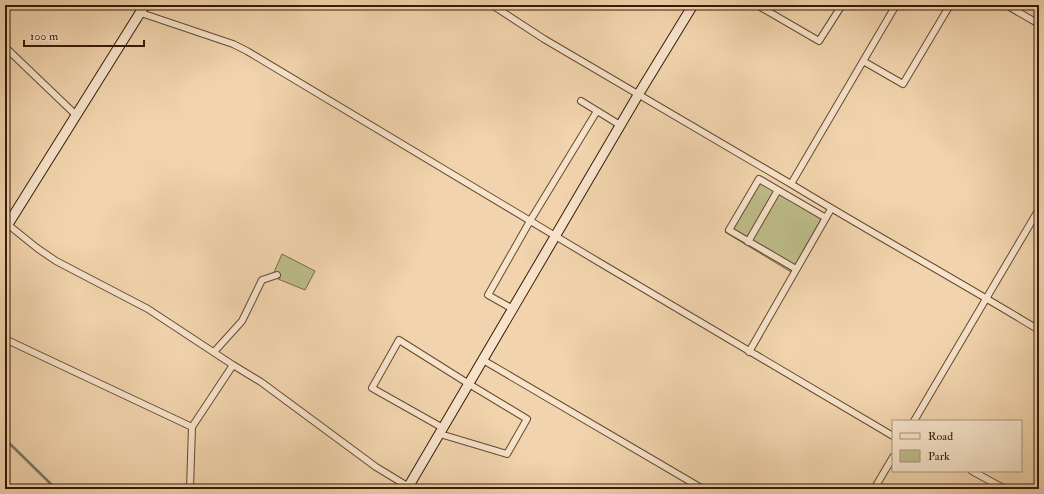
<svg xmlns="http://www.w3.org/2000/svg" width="1044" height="494" font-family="'IM FELL Double Pica',serif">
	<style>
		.green { fill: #bcbc89; stroke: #7a6b48 }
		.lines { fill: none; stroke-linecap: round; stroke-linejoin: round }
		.stream { stroke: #75786e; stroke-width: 2.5 }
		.street-casing { stroke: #674830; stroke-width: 8 }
		.secondary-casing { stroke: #391a07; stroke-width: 11 }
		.street { stroke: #f6e3ca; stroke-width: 6 }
		.secondary { stroke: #f6e3ca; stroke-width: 9 }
	</style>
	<rect width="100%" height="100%" fill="#f1d4ad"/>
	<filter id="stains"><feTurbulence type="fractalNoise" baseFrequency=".005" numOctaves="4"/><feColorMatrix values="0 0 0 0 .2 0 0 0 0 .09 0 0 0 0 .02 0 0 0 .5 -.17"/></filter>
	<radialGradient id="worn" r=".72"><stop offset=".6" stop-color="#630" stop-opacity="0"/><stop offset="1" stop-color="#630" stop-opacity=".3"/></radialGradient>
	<path class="green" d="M758,176l66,38 -33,58 -66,-40z
		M282,254l33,17 -10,19 -27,-11 -4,-7z"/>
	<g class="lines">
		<path class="stream" d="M5,439l51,50"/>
		<defs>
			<path id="street" d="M492,5l52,34 247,145c82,50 166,96 248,146
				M757,5l62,36 23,-36
				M1006,5l33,19
				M141,13l92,31 14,7 350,210 296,175
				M5,47l71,68
				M863,61l40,23 47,-79
				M581,101l39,24
				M791,184l105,-179
				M6,223l31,25 19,13 92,48 85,56 28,17 115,85 33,20 10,2
				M748,242l30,-52
				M796,269l-67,-39 30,-51 67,39
				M513,309l-25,-14 42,-74 67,-110
				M5,339l187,88
				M214,352l28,-31 20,-41 15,-5
				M749,352l82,-143
				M483,360l220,129
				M914,421l125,-212
				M440,434l67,20 20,-35 -58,-35 -70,-44 -27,48 71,40
				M972,471l33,18
				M190,489l2,-62 41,-62
				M874,489l19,-32"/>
			<path id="secondary" d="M5,229l140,-224
				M407,489l231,-394 55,-90"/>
		</defs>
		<use href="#street" class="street-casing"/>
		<use href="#secondary" class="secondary-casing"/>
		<use href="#street" class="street"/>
		<use href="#secondary" class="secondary"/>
	</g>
	<rect width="1044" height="494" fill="none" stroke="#f1d4ad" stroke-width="20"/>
	<rect x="6" y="6" width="1032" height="482" fill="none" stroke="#391a07" stroke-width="2"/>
	<rect x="10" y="10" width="1024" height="474" fill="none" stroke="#391a07"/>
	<rect x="892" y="420" width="130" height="52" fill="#f6e3ca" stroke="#aa937c"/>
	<rect x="900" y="433" width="20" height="6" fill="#f6e3ca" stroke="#aa937c"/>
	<text x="928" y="440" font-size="12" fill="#391a07">Road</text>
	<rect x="900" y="450" width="20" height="12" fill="#bcbc89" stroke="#aa937c"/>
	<text x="928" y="460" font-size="12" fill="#391a07">Park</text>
	<path d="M24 40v6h120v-6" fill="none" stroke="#391a07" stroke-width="2"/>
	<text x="30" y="40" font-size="12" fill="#391a07" stroke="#f6e3ca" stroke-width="3" paint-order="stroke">100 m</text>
	<rect width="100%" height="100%" filter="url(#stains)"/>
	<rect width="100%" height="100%" fill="url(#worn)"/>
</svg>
